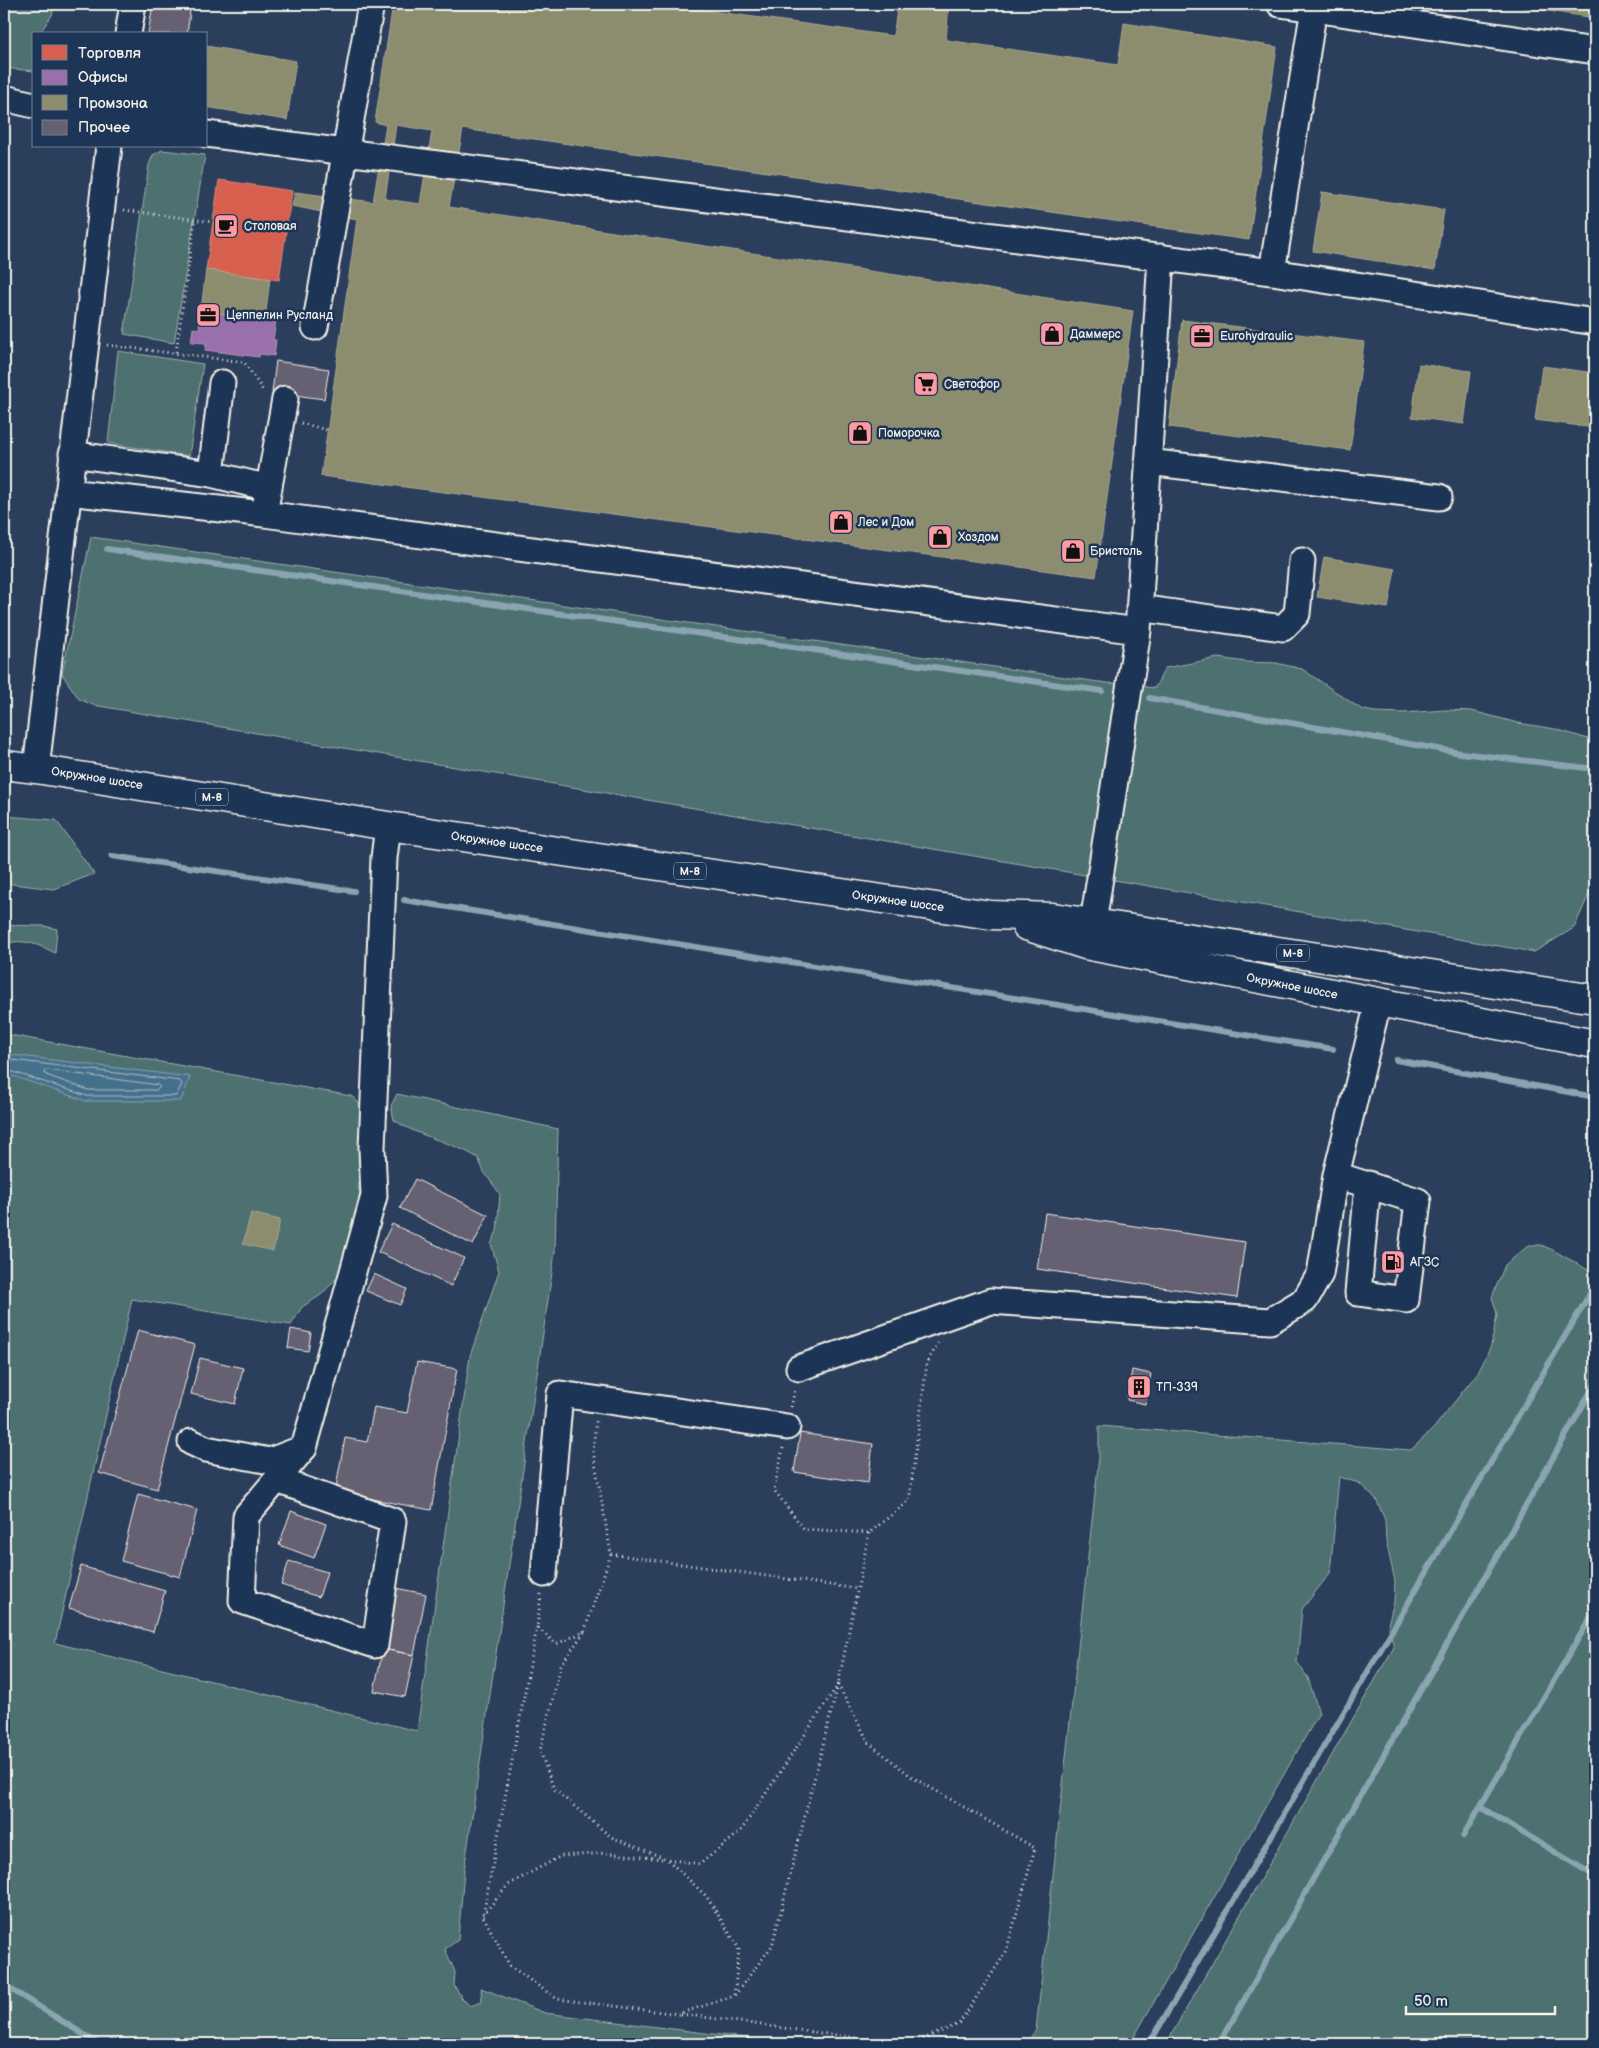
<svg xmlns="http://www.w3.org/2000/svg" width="1599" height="2048" font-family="'Balsamiq Sans',sans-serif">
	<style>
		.green { fill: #4d6f6f; stroke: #a0b0ac }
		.water { fill: #45708c; stroke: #8ba4b1 }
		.shops { fill: #d6604d; stroke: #df8c7c }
		.offices { fill: #9970ab; stroke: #b497bd }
		.industry { fill: #8c8c6e; stroke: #abaa93; fill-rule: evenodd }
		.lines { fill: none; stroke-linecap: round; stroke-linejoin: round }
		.shore { stroke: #aebdc3; stroke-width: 1 }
		.stream { stroke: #8ba4b1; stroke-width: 6 }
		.building { fill: #656172; stroke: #f4f1e8 }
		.minor-casing { stroke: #f4f1e8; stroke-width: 29 }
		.major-casing { stroke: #f4f1e8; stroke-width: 31 }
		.path { stroke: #f4f1e8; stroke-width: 3; stroke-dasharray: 1 4; stroke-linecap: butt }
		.minor { stroke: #1d3557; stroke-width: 25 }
		.major { stroke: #1d3557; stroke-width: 28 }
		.labels { text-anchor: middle; stroke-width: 5; stroke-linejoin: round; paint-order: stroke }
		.shield { fill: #1d3557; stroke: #b4b9bc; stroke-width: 1 }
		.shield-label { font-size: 11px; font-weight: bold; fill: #f4f1e8 }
		.poi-label { font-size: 12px; fill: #f4f1e8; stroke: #1d3557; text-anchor: start }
		.street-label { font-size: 12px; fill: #f4f1e8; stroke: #1d3557 }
	</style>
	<rect width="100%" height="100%" fill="#2b3e5c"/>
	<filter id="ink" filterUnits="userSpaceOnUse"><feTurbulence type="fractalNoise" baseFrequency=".02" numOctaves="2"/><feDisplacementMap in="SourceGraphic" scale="10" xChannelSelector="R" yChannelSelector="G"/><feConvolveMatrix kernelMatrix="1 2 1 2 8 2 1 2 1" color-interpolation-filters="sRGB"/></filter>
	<g filter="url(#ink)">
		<path class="green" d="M4,4h51l-3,11 -13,19h-5v37l-30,-3z
			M162,150l43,5 -31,188 -50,-9 25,-169 4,-10z
			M118,351l85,13 -14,92 -81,-13z
			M91,537l1008,145 56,6 10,-20 53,-10 28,4 30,1 26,6 59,40 13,3 29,1 43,-3 26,1 46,12 37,6 40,12v133l-4,16 -17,38 -40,24 -1441,-247 -14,-6 -17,-25z
			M4,816l52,4 38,54 -40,15 -50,-6z
			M4,925l40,1 13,3 -2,24c-15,-8 -35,-16 -51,-8z
			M4,1034l347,62 5,4 9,12 -6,42 -1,34 3,6 -1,13 -11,29 -6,27 -6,15 -16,17 -19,12 -11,18 -159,-26 -77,344 362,88 53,-375 29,-85 -8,-27 6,-13 3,-37 -16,-22 -6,-14c-26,-17 -58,-20 -84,-38l-3,-14 6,-12 161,35 -3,123 -91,619 -6,69 -13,9 10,23 -1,13 7,12 9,9 12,-4 -1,-14 64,25 248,31h-789z
			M1529,1245h12l12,5 42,24v770h-429l228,-397 -6,-23 6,-22 1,-21 -9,-40 -1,-21 -9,-21 -17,-16 -20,-6 -9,96 -28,36 -5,53 11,16 11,35 -189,331h-104l10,-14 63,-573v-31l312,24 22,-21 46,-58 12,-25 6,-32 -5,-17 13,-32z"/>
		<path class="water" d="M4,1054l186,23 -9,24h-95l-82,-28z"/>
		<path class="shops" d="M219,180l73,11 -13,89 -73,-10z
			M1386,1256l15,2 -1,11 -16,-2z"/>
		<path class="offices" d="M201,310l75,10 -3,20h3l-2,16 -14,-2 -1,3 -54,-7 1,-7 -15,-1 2,-14 6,1z"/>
		<path class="industry" d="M393,4h266l234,32 5,-32h51l-3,36 172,25 6,-42 153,24 -28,193 -786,-111 -14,78 684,104 -37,266 -775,-101 36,-257 -65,-13 3,-14 78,10 13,-77 -11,-3zM396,125l36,6 -12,73 -35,-5z
			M1502,4h93v14z
			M206,46l90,15 -9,59 -81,-13z
			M1322,192l122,18 -9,60 -122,-19z
			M206,270l64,9 -5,40 -64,-9z
			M1182,320l182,22 -14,108 -181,-23z
			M1419,364l52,7 -7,53 -52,-7z
			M1542,366l53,7v55l-60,-8z
			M1324,557l71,12 -7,39 -71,-11z
			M251,1213l29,7 -7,31 -30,-7z"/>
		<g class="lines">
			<path class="shore" d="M4,1059l176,22 2,3 -6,12h-89l-83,-27
				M47,1070l111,15 2,2 -3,3h-69l-42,-15 -2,-3z"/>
			<path class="stream" d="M107,549l995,142
				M1149,698l312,55 134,16
				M112,856l242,35
				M404,900l929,149
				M1396,1060l199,37
				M1480,1807l115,69
				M1463,1836l132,-226
				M4,1985l95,59
				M1149,2044l446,-759
				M1219,2044l376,-660"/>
		</g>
		<path class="building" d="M153,4h38l-4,30h-39z
			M276,361l53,8 -5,30 -52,-7z
			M415,1179l73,36 -15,30 -73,-37z
			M1045,1213l200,29 -8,56 -200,-29z
			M392,1224l72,34 -13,28 -73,-34z
			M374,1274l33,15 -7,16 -34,-14z
			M291,1329l20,4 -3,18 -20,-3z
			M138,1330l57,15 -38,144 -58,-16z
			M200,1358l43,10 -8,36 -44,-10z
			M417,1362l40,7 -26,141 -96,-18 10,-54 22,4 7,-35 33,6z
			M1132,1370l19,4 -6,30 -18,-4z
			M800,1433l73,11 -5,39 -74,-11z
			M138,1494l59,16 -17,67 -59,-16z
			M291,1511l35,13 -12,34 -35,-13z
			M289,1561l38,11 -8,25 -38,-12z
			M81,1566l84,25 -12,41 -84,-24z
			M395,1588l31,6 -12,61 -31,-6z
			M383,1649l31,6 -9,42 -31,-6z"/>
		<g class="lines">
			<defs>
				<path id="minor" d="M1280,4l315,47
					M128,34l5,-30
					M4,98l30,7
					M206,134l1066,138 323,50
					M1272,272l42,-264
					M315,327l56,-323
					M72,454l139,20 58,14
					M1148,462l291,35
					M211,474l11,-91
					M68,492l196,22 21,-115
					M264,514l874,117
					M1139,608l144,20 14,-14 5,-53
					M36,769l73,-623
					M1093,923l45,-292 23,-374
					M1336,1175l82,26 -12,99 -48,-7 10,-109
					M799,1368l192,-67 279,20 35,-21 15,-26 16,-99 42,-172
					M191,1442l15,7 64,12 34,-13 70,-252 -2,-48 12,-290 4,-32
					M277,1480l116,41 -18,124 -133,-44 4,-85 56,-66
					M544,1574l16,-180 227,33"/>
				<path id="major" d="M4,765l32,4 352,57 603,89 62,2 542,82
					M1026,926l59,19 510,99"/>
			</defs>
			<use href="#minor" class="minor-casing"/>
			<use href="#major" class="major-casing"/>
			<path class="path" d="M124,210l89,12
				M107,345l137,17 20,30
				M176,352l19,-132
				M301,423l26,7
				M791,1407l4,-18
				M783,1448l-9,42 30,39 65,4 40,-32 18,-138 11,-20
				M611,1554l247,35
				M541,1594l-4,33 19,17 28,-12 27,-78 -18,-103 3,-30
				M537,1627l-54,289 27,50 47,33 121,15 56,-18 38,-50 66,-261 31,-152
				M584,1632l-23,33 -21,86 14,38 57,48 56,22 33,5 40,-32 98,-147 31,58 43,34 123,71 -29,104 -47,72 -48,20
				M668,1860l39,37 32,52 -5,47
				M483,1915l25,-30 53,-29 47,-3 54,6
				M681,2014l220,30"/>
			<use href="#minor" class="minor"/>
			<use href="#major" class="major"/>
		</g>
	</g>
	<defs>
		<symbol id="cafe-square" viewBox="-11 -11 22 22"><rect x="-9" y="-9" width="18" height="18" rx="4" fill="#ff9aa2" stroke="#1d3557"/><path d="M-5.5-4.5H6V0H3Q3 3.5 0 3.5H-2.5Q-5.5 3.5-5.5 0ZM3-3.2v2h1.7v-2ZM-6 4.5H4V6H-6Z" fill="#111"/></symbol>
		<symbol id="office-square" viewBox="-11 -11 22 22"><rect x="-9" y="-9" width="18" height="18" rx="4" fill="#ff9aa2" stroke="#1d3557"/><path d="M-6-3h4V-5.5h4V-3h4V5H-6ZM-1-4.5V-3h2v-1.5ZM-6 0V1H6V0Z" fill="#111"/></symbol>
		<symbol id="shop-square" viewBox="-11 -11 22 22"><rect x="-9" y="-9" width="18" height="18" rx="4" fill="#ff9aa2" stroke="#1d3557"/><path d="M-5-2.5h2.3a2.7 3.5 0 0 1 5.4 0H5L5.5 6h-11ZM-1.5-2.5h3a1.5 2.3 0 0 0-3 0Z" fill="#111"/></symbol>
		<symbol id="supermarket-square" viewBox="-11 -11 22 22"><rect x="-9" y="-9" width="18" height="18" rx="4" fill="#ff9aa2" stroke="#1d3557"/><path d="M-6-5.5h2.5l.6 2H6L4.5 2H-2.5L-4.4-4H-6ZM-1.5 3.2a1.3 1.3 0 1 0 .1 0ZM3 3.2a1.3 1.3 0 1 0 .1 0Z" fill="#111"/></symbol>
		<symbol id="fuel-square" viewBox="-11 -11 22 22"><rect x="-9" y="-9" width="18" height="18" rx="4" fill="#ff9aa2" stroke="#1d3557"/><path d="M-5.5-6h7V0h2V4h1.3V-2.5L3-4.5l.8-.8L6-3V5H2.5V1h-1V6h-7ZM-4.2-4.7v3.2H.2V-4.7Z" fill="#111"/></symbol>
		<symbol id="building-square" viewBox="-11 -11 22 22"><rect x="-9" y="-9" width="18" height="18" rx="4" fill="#ff9aa2" stroke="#1d3557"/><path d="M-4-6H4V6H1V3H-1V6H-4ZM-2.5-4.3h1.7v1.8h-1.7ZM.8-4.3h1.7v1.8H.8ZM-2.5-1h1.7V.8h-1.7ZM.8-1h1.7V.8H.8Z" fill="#111"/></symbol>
	</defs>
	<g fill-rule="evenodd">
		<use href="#cafe-square" x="212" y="212" width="28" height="28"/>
		<use href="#office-square" x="194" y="301" width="28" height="28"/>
		<use href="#shop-square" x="1038" y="320" width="28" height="28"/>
		<use href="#office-square" x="1188" y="322" width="28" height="28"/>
		<use href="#supermarket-square" x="912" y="370" width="28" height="28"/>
		<use href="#shop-square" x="846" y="419" width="28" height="28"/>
		<use href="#shop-square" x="827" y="508" width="28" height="28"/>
		<use href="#shop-square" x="926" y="523" width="28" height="28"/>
		<use href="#shop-square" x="1059" y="537" width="28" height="28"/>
		<use href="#fuel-square" x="1379" y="1248" width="28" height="28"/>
		<use href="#building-square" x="1125" y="1373" width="28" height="28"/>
	</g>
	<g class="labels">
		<g class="shield">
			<rect x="196" y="788.5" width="32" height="17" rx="4"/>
			<rect x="674" y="862.5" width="32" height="17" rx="4"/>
			<rect x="1277" y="944.5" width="32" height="17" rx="4"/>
		</g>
		<g class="shield-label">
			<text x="212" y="801">М-8</text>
			<text x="690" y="875">М-8</text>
			<text x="1293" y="957">М-8</text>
		</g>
		<g class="poi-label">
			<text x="244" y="230">Столовая</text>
			<text x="226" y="319">Цеппелин Русланд</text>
			<text x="1070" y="338">Даммерс</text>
			<text x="1220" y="340">Eurohydraulic</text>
			<text x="944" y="388">Светофор</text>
			<text x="878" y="437">Поморочка</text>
			<text x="858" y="526">Лес и Дом</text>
			<text x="958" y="541">Хоздом</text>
			<text x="1090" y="555">Бристоль</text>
			<text x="1410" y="1266">АГЗС</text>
			<text x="1156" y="1391">ТП-339</text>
		</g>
		<g class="street-label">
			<text transform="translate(97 778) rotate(9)" y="4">Окружное шоссе</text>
			<text transform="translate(497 842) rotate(8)" y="4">Окружное шоссе</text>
			<text transform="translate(898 901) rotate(8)" y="4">Окружное шоссе</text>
			<text transform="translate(1292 986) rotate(11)" y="4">Окружное шоссе</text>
		</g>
	</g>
	<rect width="1599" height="2048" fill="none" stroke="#1d3557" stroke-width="20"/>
	<rect x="10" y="10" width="1579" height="2028" fill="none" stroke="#f4f1e8" stroke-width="2" filter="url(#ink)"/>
	<rect x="32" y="32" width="175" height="115" fill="#1d3557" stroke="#738091"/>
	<rect x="42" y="45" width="25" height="15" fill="#d6604d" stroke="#738091"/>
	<text x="78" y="58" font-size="15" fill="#f4f1e8">Торговля</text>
	<rect x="42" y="70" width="25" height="15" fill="#9970ab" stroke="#738091"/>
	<text x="78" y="82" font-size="15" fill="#f4f1e8">Офисы</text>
	<rect x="42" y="95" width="25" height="15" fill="#8c8c6e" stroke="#738091"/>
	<text x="78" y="108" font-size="15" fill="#f4f1e8">Промзона</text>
	<rect x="42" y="120" width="25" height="15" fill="#656172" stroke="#738091"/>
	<text x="78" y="132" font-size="15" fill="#f4f1e8">Прочее</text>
	<path d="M1406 2006v8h149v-8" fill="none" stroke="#f4f1e8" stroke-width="2.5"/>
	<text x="1414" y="2006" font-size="15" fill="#f4f1e8" stroke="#1d3557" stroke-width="4" paint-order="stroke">50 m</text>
</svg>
